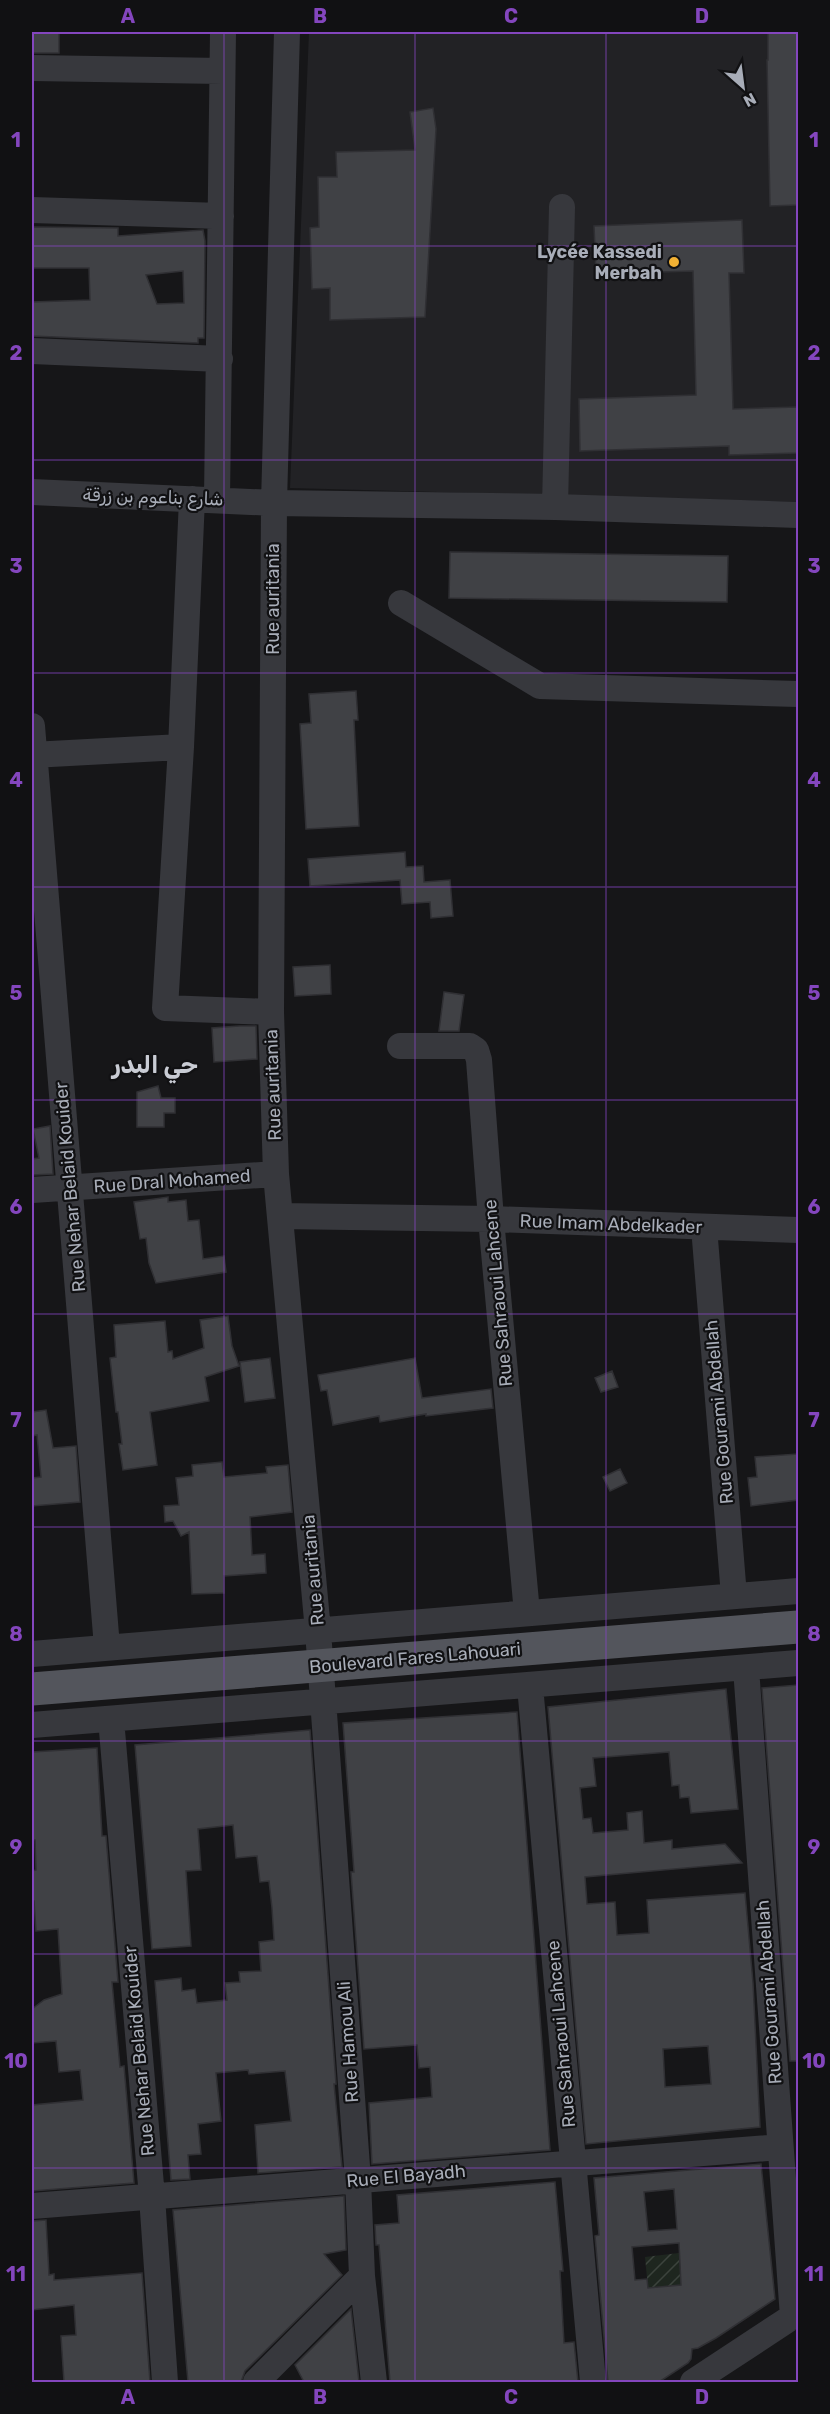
<svg xmlns="http://www.w3.org/2000/svg" width="830" height="2414" font-family="Rubik,'Noto Sans Arabic',sans-serif">
	<style>
		.built { fill: #222225 }
		.garden { fill: url(#garden-furrows) }
		.building { fill: #404145; stroke: #303034; stroke-width: 1.5; fill-rule: evenodd }
		.lines { fill: none; stroke-linecap: round; stroke-linejoin: round }
		.minor { stroke: #37383d; stroke-width: 26 }
		.major { stroke: #53555c; stroke-width: 33 }
		.grid { fill: none; stroke: #8446be; stroke-width: 1.5; stroke-opacity: 0.55 }
		.poi-dot { fill: #f2b134; stroke: #111113; stroke-width: 2 }
		.labels { text-anchor: middle; stroke-width: 4.5; stroke-linejoin: round; paint-order: stroke }
		.poi-label { font-size: 18px; font-weight: bold; fill: #a8adb8; stroke: #111113; text-anchor: end }
		.street-label { font-size: 18px; fill: #a8adb8; stroke: #111113 }
		.district-label { font-size: 24px; font-weight: bold; fill: #c9ccd4; stroke: #111113 }
		.neatline { fill: none; stroke: #8446be; stroke-width: 2 }
		.grid-label { font-size: 20px; text-anchor: middle; font-weight: bold; fill: #8446be }
	</style>
	<defs>
		<pattern id="garden-furrows" width="10" height="10" patternUnits="userSpaceOnUse" patternTransform="scale(1.5)"><rect width="10" height="10" fill="#1e261f"/><path d="M-1 1l2-2M0 10L10 0M9 11l2-2" fill="none" stroke="#3c433d"/></pattern>
	</defs>
	<rect width="100%" height="100%" fill="#161618"/>
	<path class="built" d="M309,32h489v470l-508,-14z"/>
	<path class="garden" d="M679,2253l2,33 -33,2 -3,-31z"/>
	<path class="building" d="M32,32h27v21h-27z
		M768,32h30v173l-28,1 -3,-146h1z
		M433,108l3,21 -11,188 -95,3v-32l-18,1 -2,-61 9,-1 -1,-50h19l-1,-25 79,-2 -5,-38z
		M742,220l2,53h-15l4,136 65,-2v46l-69,2v-9l-149,5 -1,-52 117,-4 -3,-124 -97,3 -2,-48z
		M32,227l86,1v8l85,-6 2,11 -1,97h-6v5l-166,-7v-34l58,-2 -1,-32h-57zM183,271l1,32 -27,1 -11,-29z
		M450,552l278,4 -1,46 -278,-4z
		M356,691l2,29h-4l5,106 -53,3 -6,-105 11,-1 -2,-29z
		M405,852l1,15 17,-1 1,16 26,-2 3,36 -22,2 -1,-16 -28,2 -2,-24 -90,6 -2,-27z
		M330,965l1,29 -36,2 -2,-29z
		M444,992l20,3 -5,36h-20z
		M239,1026h17l1,33 -43,3 -2,-34z
		M158,1086l3,12h14v15h-11v14h-27v-35z
		M50,1126l3,48 -21,1v-16l7,-1 -6,-29z
		M168,1197v5l18,-2 2,21 11,-1 4,39 21,-3 2,16 -70,11 -7,-20 -3,-25 -6,1 -6,-37z
		M228,1316l4,30 7,20 -34,11 4,24 -59,11 7,53 -34,5 -4,-26h3l-4,-32h-2l-6,-54 6,-1 -2,-32 51,-4 3,31 4,-1 1,8 31,-11 -4,-28z
		M270,1358l5,40 -30,4 -5,-40z
		M415,1358l7,40 69,-9 2,19 -67,8v-2l-46,8 -1,-6 -46,9 -6,-35 -6,1 -3,-16z
		M612,1371l6,16 -17,5 -6,-14z
		M46,1410l7,38 23,-2 4,56 -48,4v-28l9,-1 -4,-42 -5,1v-24z
		M798,1454v46l-47,6 -3,-28 9,-1 -2,-20z
		M222,1462l2,15 43,-4 -1,-6 22,-2 4,47 -42,5 2,38 13,-1 1,19 -42,3v17l-32,1 -3,-62 -8,4 -8,-15 -8,1 -1,-16 15,-1 -3,-27 17,-2 -1,-11z
		M620,1469l7,14 -17,8 -7,-14z
		M798,1685v376h-8l-28,-373z
		M726,1689l12,120 -47,4 -2,-16 -9,1 -1,-13 -7,1 -3,-34 -76,6 3,28 -16,2 3,31 8,-1 2,15 35,-3 -1,-17 15,-2 2,32 28,-3v9l53,-5 17,19 -157,14 2,27 28,-2 2,33 32,-2 -2,-33 98,-7 8,90 7,144 -174,17 -38,-437zM708,2046l3,38 -46,3 -2,-38z
		M517,1712l33,438 -178,14 -3,-61 63,-6 -2,-30 -11,1 -2,-23 -53,4 -13,-177h3l-11,-149z
		M310,1730l26,354h-2l8,83 -84,6 -3,-48 36,-4 -6,-50 -36,3 -1,-4 -32,3 5,48 -23,3 3,30 -13,1 2,24 -19,1 -16,-199 26,-3 1,13 13,-2 2,14 30,-3 -2,-17 15,-1 -1,-10 22,-1 -2,-29 15,-2 -2,-32 -3,-27 -9,1 -3,-26 -21,2 -3,-33 -35,4 3,41 -15,1 5,75 -39,3 -17,-204z
		M97,1748l5,88h4l12,146h-6l8,85 4,-1 10,117 -102,8v-86l51,-5 -3,-30 -21,2 -3,-31 -24,2v-34l12,-9 18,-6 -4,-65 -22,2 -2,-30h-2v-30l4,-1 -1,-30h-3v-88z
		M761,2164l14,135 -59,39 -18,10 -6,1 -1,10 -3,4 -29,19h-51l-13,-146 4,-1 -5,-57zM674,2189l3,40 -29,2 -4,-39zM679,2243l2,42 -33,3 -1,-9 -12,1 -3,-33z
		M555,2182l8,89h-3l4,72 10,-1 4,40h-188l-11,-137h-3l-1,-20 24,-2 -2,-28z
		M344,2196l2,54 -22,4 18,21 -97,96 -4,11h-53l-15,-172z
		M46,2220l3,55 5,-1v6l88,-7 8,109h-86l-3,-46 15,-1 -2,-30 -42,5v-89z
		M351,2309l8,73h-55l-9,-17z"/>
	<g class="lines">
		<path class="minor" d="M287,32l-13,471 -3,509 5,162 42,457 40,549 4,96 12,106
			M32,68l190,3
			M32,210l189,6
			M32,351l188,8
			M32,492l242,11 281,4 243,8
			M192,499l-11,248 -16,261 106,4
			M217,499l6,-467
			M555,507l7,-300
			M401,603l139,83 258,8
			M32,726l75,921
			M32,755l149,-8
			M400,1046h70l6,4 3,10 12,159 36,394
			M32,1190l244,-16
			M280,1216l211,3 307,11
			M704,1227l30,369
			M32,1654l766,-63
			M746,1668l47,649
			M530,1686l63,696
			M111,1719l41,478 13,185
			M32,1725l766,-62
			M32,2206l748,-59
			M256,2382l106,-106
			M693,2382l105,-69"/>
		<path class="major" d="M32,1689l766,-62"/>
	</g>
	<path class="grid" d="M224,32v2350M415,32v2350M606,32v2350M32,246h766M32,460h766M32,673h766M32,887h766M32,1100h766M32,1314h766M32,1527h766M32,1741h766M32,1954h766M32,2168h766"/>
	<circle class="poi-dot" cx="674" cy="262" r="6"/>
	<g class="labels">
		<g class="poi-label">
			<text x="662" y="258">Lycée Kassedi<tspan x="662" dy="21">Merbah</tspan></text>
		</g>
		<g class="street-label">
			<text transform="translate(153 497) rotate(2)" y="6">شارع بناعوم بن زرقة</text>
			<text transform="translate(273 599) rotate(-90)" y="6">Rue auritania</text>
			<text transform="translate(273 1085) rotate(-92)" y="6">Rue auritania</text>
			<text transform="translate(172 1181) rotate(-4)" y="6">Rue Dral Mohamed</text>
			<text transform="translate(70 1187) rotate(-95)" y="6">Rue Nehar Belaid Kouider</text>
			<text transform="translate(611 1224) rotate(2)" y="6">Rue Imam Abdelkader</text>
			<text transform="translate(498 1293) rotate(-95)" y="6">Rue Sahraoui Lahcene</text>
			<text transform="translate(719 1412) rotate(-95)" y="6">Rue Gourami Abdellah</text>
			<text transform="translate(313 1570) rotate(-95)" y="6">Rue auritania</text>
			<text transform="translate(415 1658) rotate(-5)" y="6">Boulevard Fares Lahouari</text>
			<text transform="translate(769 1992) rotate(-94)" y="6">Rue Gourami Abdellah</text>
			<text transform="translate(561 2034) rotate(-95)" y="6">Rue Sahraoui Lahcene</text>
			<text transform="translate(348 2042) rotate(-94)" y="6">Rue Hamou Ali</text>
			<text transform="translate(139 2051) rotate(-95)" y="6">Rue Nehar Belaid Kouider</text>
			<text transform="translate(406 2176) rotate(-5)" y="6">Rue El Bayadh</text>
		</g>
		<g class="district-label">
			<text x="155" y="1073">حي البدر</text>
		</g>
	</g>
	<rect width="830" height="2414" fill="none" stroke="#111113" stroke-width="66"/>
	<g transform="translate(743 87) rotate(152)" stroke="#111113" stroke-width="4.5" paint-order="stroke">
	<path d="M0-4.5L10 22L0 15L-10 22Z" fill="#a8adb8"/>
	<text y="-9" font-size="16" font-weight="bold" text-anchor="middle" fill="#a8adb8">N</text>
	</g>
	<rect x="33" y="33" width="764" height="2348" class="neatline"/>
	<g class="grid-label">
		<text x="128" y="23">A</text>
		<text x="320" y="23">B</text>
		<text x="511" y="23">C</text>
		<text x="702" y="23">D</text>
		<text x="16" y="147">1</text>
		<text x="814" y="147">1</text>
		<text x="16" y="360">2</text>
		<text x="814" y="360">2</text>
		<text x="16" y="573">3</text>
		<text x="814" y="573">3</text>
		<text x="16" y="787">4</text>
		<text x="814" y="787">4</text>
		<text x="16" y="1000">5</text>
		<text x="814" y="1000">5</text>
		<text x="16" y="1214">6</text>
		<text x="814" y="1214">6</text>
		<text x="16" y="1427">7</text>
		<text x="814" y="1427">7</text>
		<text x="16" y="1641">8</text>
		<text x="814" y="1641">8</text>
		<text x="16" y="1854">9</text>
		<text x="814" y="1854">9</text>
		<text x="16" y="2068">10</text>
		<text x="814" y="2068">10</text>
		<text x="16" y="2281">11</text>
		<text x="814" y="2281">11</text>
		<text x="128" y="2404">A</text>
		<text x="320" y="2404">B</text>
		<text x="511" y="2404">C</text>
		<text x="702" y="2404">D</text>
	</g>
</svg>
